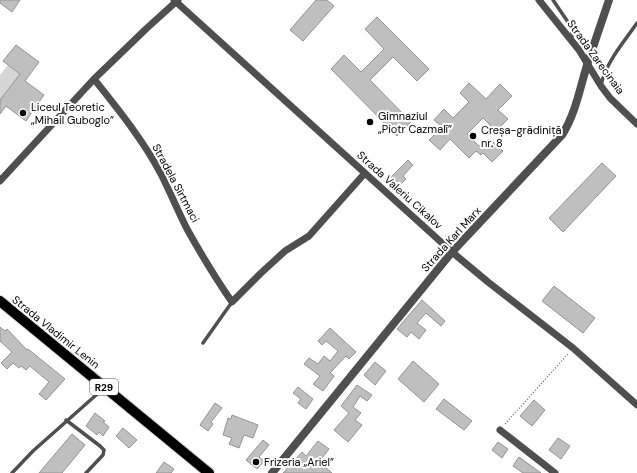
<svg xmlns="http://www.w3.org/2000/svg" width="637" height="473" font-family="'DM Sans',sans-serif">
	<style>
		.green { fill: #d6d6d6 }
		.building { fill: #bfbfbf; stroke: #939393 }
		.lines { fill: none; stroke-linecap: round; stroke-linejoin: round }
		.primary-casing { stroke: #dbdbdb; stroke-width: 12 }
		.path { stroke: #717171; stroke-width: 1.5; stroke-dasharray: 1 2; stroke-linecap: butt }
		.service { stroke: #4f4f4f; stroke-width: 3.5 }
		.minor { stroke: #4f4f4f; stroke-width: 7 }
		.tertiary { stroke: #4f4f4f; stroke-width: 8 }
		.primary { stroke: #000; stroke-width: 10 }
		.poi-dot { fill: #000; stroke: #fff; stroke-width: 1.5 }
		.labels { text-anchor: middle; stroke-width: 4; stroke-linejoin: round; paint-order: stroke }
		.shield { fill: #fff; stroke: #4c4c4c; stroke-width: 1 }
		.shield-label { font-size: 10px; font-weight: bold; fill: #000 }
		.street-label { font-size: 11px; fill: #000; stroke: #fff }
		.poi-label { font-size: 11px; fill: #000; stroke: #fff; text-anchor: start }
	</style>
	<rect width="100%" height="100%" fill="#fff"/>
	<path class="green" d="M8,65l12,9 -20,26v-25z"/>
	<path class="building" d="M0,0h20l-8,12 -12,-9z
		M316,0h11l7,6 -31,35 -13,-11z
		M377,17l52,52 -12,12 -24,-24 -23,23 41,42 -14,14 -66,-67 13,-14 17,17 23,-23 -19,-20z
		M16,45l23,17 -14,19 19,14 -18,26 -20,-15 -6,8v-14l20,-26 -17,-13z
		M469,83l17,16 14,-15 12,12 -14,14 10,9 -12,12 -13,-13 -16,16 12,12 6,-6 2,3 3,-4 13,12 -11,11 -9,-9 -2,2 -5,-4 -7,7 -19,-19 -10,11 -11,-10 13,-13 -8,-7 10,-11 9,9 16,-16 -9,-9z
		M408,160l5,5 -10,11 3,3 -6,6 -9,-8z
		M602,163l14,13 -53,56 -14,-14z
		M554,286l41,32 -12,15 -41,-32z
		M422,300l23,21 -4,5 -15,-13 -9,10 9,7 -7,9 -8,-7 -4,5 -10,-8z
		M0,327l5,4 2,-2 20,21 1,-1 37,30 -19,21 -7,-6 10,-12 -19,-16 -4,4 -5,-4 -2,2 -6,-5 -6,6 -6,-6 11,-11 -12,-11z
		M330,328l26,24 -7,7 -3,-3 -16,17 4,3 -11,15 -10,-7 7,-8 -16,-12 5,-6 9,6 6,-8 6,5 8,-10 -12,-10 -4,4 -4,-4z
		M413,361l26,23 -15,18 -26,-23z
		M375,362l11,9 -11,14 -11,-10z
		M357,385l15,10 -5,6 -7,-5 -7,11 8,6 -6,7 7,5 -14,17 -14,-12 15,-17 -8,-7z
		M298,387l15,12 -7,10 -8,-6 3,-4 -8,-6z
		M444,399l28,22 -8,9 -28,-21z
		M534,400l11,10 -13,16 -12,-10z
		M215,403l7,5 -11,14 2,2 -5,7 -8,-6z
		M95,413l10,8 -2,1 6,5 -6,9 -4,-4 -2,3 -11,-9z
		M232,415l26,10 -5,13 -9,-3 -5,13 -10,-4 3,-6 -9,-3 5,-17 3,1z
		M123,428l14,12 -8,8 -13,-12z
		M72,434l13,11 -23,28h-23z
		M558,438l12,8 -9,13 -12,-9z
		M263,440l6,5 -10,12 5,4 -7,8 -11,-9z
		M318,441l11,8 -10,13 13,11h-49l19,-21 4,4z
		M498,442l10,7 -6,9 -10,-8z
		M519,457l22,16h-18l-10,-7z
		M164,462l10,7 -3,4h-15z"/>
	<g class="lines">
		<defs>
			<path id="primary" d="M0,301l209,172"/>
		</defs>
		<use href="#primary" class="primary-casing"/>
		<path class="path" d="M505,424l63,-70"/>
		<path class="service" d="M553,0l19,28v12
			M601,85c5,-23 23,-43 36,-62
			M203,343l29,-41
			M66,420l34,26 4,4 -1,5 -17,18
			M12,473l21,-22 71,-63"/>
		<path class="minor" d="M174,0l278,252 36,30 85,66 64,57
			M539,0l40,50 22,36 9,12 27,26
			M94,79c24,30 49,61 67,95 9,18 17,37 26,55 14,25 29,50 45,73l29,-29 24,-22 24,-15 56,-63
			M0,181l94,-102 53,-51 31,-28
			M500,430l55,43"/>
		<path class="tertiary" d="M272,473l180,-221 110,-117c14,-22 18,-48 26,-73 7,-21 14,-41 21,-62"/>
		<use href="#primary" class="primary"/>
	</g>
	<g class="poi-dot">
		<circle cx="23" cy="113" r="4"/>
		<circle cx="370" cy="122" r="4"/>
		<circle cx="473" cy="136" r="4"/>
		<circle cx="256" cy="462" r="4"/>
	</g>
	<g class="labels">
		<rect class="shield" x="90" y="379" width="28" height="16" rx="3"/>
		<g class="shield-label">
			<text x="104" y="391">R29</text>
		</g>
		<g class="street-label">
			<text transform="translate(596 57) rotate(54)" y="4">Strada Zarecinaia</text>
			<text transform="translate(176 183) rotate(62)" y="4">Stradela Sîrtmaci</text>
			<text transform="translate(400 190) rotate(42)" y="4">Strada Valeriu Cikalov</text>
			<text transform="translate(451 239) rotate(-48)" y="4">Strada Karl Marx</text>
			<text transform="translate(56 332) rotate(39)" y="4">Strada Vladimir Lenin</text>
		</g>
		<g class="poi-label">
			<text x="31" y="111">Liceul Teoretic<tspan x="31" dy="13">„Mihail Guboglo”</tspan></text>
			<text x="378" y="120">Gimnaziul<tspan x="378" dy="13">„Piotr Cazmalî”</tspan></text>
			<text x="481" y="134">Creșa-grădiniță<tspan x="481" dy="13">nr. 8</tspan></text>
			<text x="264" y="466">Frizeria „Ariel”</text>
		</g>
	</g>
</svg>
